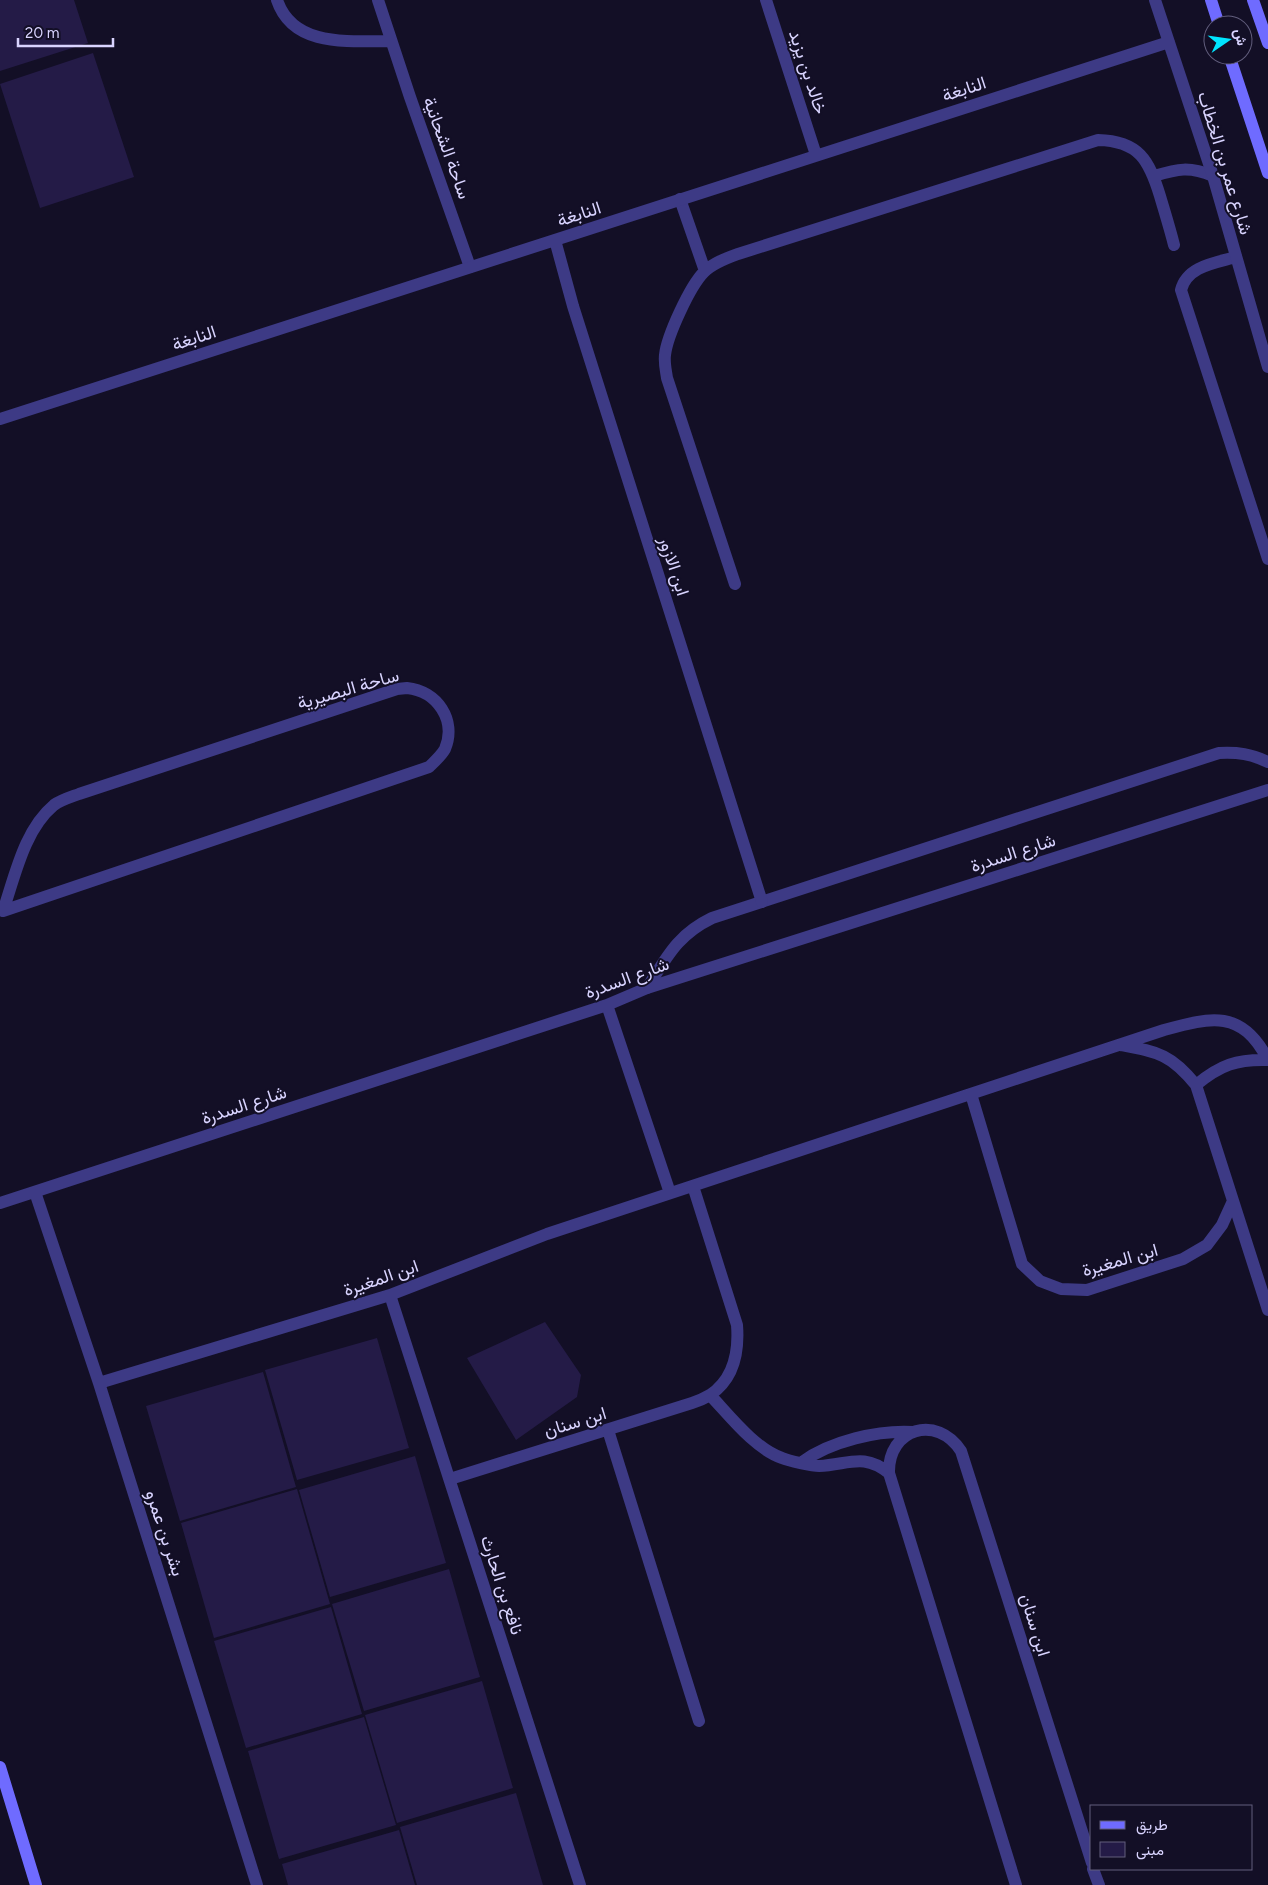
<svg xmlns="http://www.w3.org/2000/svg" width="1268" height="1885" font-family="Figtree,Vazirmatn,sans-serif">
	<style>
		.building { fill: #241b47 }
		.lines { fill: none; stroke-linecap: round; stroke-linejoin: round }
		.lane { stroke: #3d3a85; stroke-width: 12 }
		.street { stroke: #3d3a85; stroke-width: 12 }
		.secondary { stroke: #6f6bff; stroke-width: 12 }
		.labels { text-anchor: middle; stroke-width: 4; stroke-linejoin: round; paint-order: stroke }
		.street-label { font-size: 18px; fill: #d9d4ff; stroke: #130f26 }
	</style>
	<rect width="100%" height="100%" fill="#130f26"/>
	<path class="building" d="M0,0h74l14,43 -88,28z
		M93,53l41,124 -94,31 -40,-124z
		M545,1322l36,53 -4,22 -61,43 -49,-82z
		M377,1338l32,110 -112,32 -32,-110z
		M263,1372l33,115 -116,34 -34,-115z
		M415,1456l31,107 -116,34 -31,-107z
		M297,1489l33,115 -116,34 -33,-115z
		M449,1569l31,108 -116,34 -32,-107z
		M331,1607l31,107 -116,34 -32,-107z
		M482,1681l31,107 -116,35 -32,-108z
		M364,1717l32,108 -117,34 -31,-108z
		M516,1793l27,92h-126l-17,-58z
		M399,1830l16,55h-127l-6,-21z"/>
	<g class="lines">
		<path class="lane" d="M277,0c16,48 73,41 114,41
			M378,0l32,97 60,170
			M1154,176c24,-7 35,-10 59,0
			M680,199l25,72
			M1236,257c-21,6 -49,9 -55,33l87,269
			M735,584l-68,-206c-1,-7 -3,-15 -2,-23 2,-19 25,-69 39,-83 9,-9 23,-14 34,-18l360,-114c41,1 51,20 62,56 5,17 10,33 14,49
			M647,988c20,-31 30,-53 65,-70l507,-165c19,-1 32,1 49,9"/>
		<path class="street" d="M766,0l50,155
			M1155,0l58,176 55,191
			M555,240l18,66 189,596
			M0,419l1169,-377
			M407,688c30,3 50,32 38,61 -4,7 -10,12 -16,18l-426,144c12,-35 21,-81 51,-106 7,-5 17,-8 25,-11l318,-105z
			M607,1005l63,188
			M1121,1045c37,7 50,9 75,40l72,225
			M1196,1085c24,-20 41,-26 72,-25
			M971,1094l51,170 18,17 21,8 26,1 96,-31 24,-14 15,-20 11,-24
			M35,1192l64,191 158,502
			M0,1203l607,-198 40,-17 621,-198
			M390,1295l190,590
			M99,1383l291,-88 157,-61 617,-204c47,-13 78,-21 104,30
			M710,1395c19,20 45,54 72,63 7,3 30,8 37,8 29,-1 44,-14 70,7
			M608,1430l91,291
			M802,1462c29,-21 76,-32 111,-30
			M450,1479l242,-76c6,-2 13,-5 18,-8 24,-16 29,-44 27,-70l-44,-139
			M1093,1869l6,16
			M1016,1885l-127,-412c-1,-45 48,-59 72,-22l131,412"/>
		<path class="secondary" d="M1211,0l8,25
			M1253,0l15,43
			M1229,55l39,118
			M0,1767l36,118"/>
	</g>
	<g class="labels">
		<g class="street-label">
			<text transform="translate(808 72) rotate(72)" y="6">خالد بن يزيد</text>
			<text transform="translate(964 89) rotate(-18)" y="6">النابغة</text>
			<text transform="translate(447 148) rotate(70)" y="6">ساحة الشحانية</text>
			<text transform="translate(1225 163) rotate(73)" y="6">شارع عمر بن الخطاب</text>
			<text transform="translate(579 214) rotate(-18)" y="6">النابغة</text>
			<text transform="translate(194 338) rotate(-18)" y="6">النابغة</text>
			<text transform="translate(674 566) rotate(72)" y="6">ابن الازور</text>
			<text transform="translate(348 689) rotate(-16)" y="6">ساحة البصيرية</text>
			<text transform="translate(1013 853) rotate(-18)" y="6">شارع السدرة</text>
			<text transform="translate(627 978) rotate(-20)" y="6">شارع السدرة</text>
			<text transform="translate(244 1105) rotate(-18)" y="6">شارع السدرة</text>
			<text transform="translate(1120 1260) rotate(-16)" y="6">ابن المغيرة</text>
			<text transform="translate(381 1278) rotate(-19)" y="6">ابن المغيرة</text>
			<text transform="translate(575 1422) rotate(-17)" y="6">ابن سنان</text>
			<text transform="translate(165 1533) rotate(72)" y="6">بشر بن عمرو</text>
			<text transform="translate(502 1585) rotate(72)" y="6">نافع بن الحارث</text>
			<text transform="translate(1035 1625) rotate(73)" y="6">ابن سنان</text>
		</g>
	</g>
	<rect x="1090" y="1805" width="162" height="65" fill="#130f26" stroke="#625e7d"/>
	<rect x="1100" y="1821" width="25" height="8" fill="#6f6bff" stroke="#625e7d"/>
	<text x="1136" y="1830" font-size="15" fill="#d9d4ff">طريق</text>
	<rect x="1100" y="1842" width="25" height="15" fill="#241b47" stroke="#625e7d"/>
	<text x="1136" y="1855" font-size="15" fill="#d9d4ff">مبنى</text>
	<g transform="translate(1228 40) rotate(77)"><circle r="24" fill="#130f26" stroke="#625e7d"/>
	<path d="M0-4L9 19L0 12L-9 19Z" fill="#00e5ff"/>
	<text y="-8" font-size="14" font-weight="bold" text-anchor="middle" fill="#d9d4ff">ش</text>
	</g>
	<path d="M18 38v8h95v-8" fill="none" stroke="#d9d4ff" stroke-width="2.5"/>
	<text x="25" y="38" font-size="15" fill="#d9d4ff" stroke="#130f26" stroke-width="4" paint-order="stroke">20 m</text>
</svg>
